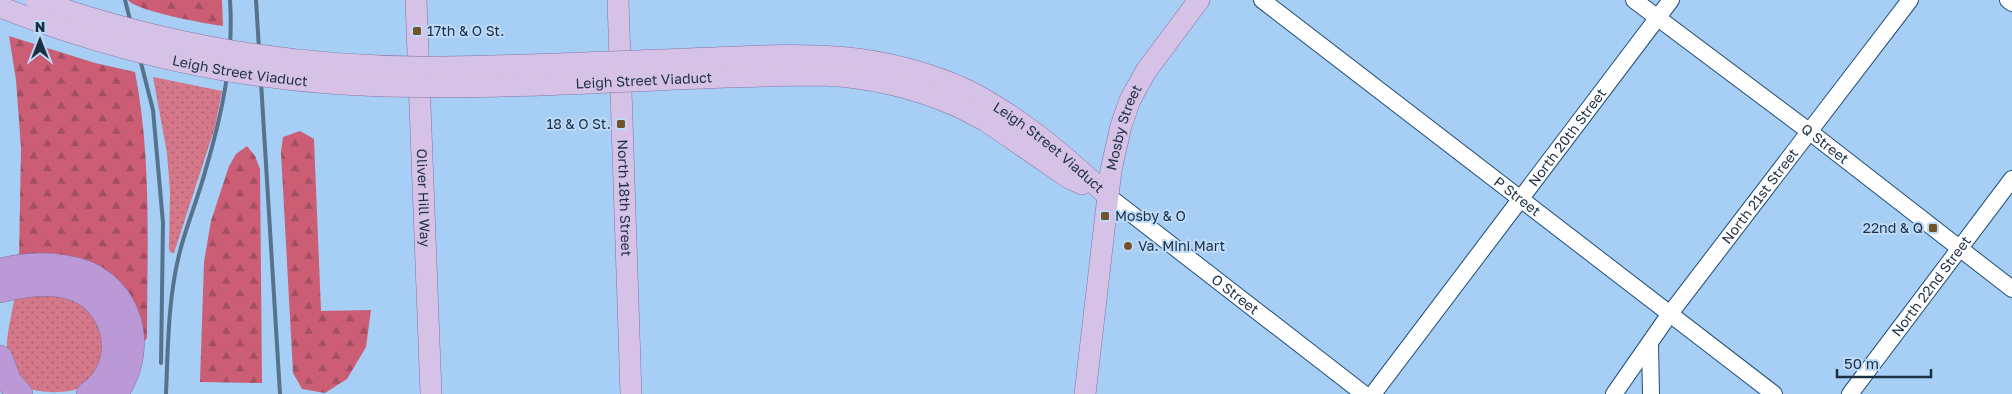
<svg xmlns="http://www.w3.org/2000/svg" width="2012" height="394" font-family="'Golos Text',sans-serif">
	<style>
		.grass { fill: url(#grass-dots) }
		.forest { fill: url(#forest-firs) }
		.lines { fill: none; stroke-linecap: round; stroke-linejoin: round }
		.minor-casing { stroke: #204e78; stroke-width: 18 }
		.major-casing { stroke: #8374a3; stroke-width: 22 }
		.highway-casing { stroke: #8374a3; stroke-width: 26 }
		.minor { stroke: #fff; stroke-width: 16 }
		.major { stroke: #d6c2e6; stroke-width: 21 }
		.highway { stroke: #ba99d6; stroke-width: 25 }
		.rail { stroke: #57728d; stroke-width: 4 }
		.major-bridge-casing { stroke: #8374a3; stroke-width: 22; stroke-linecap: butt }
		.major-bridge { stroke: #d6c2e6; stroke-width: 21 }
		.poi-dot { fill: #74522a; stroke: #bddaf8; stroke-width: 2 }
		.labels { text-anchor: middle; stroke-width: 4; stroke-linejoin: round; paint-order: stroke }
		.poi-label { font-size: 14px; fill: #1d3043; stroke: #bddaf8; text-anchor: start }
		.street-label { font-size: 14px; fill: #1d3043; stroke: #bddaf8 }
	</style>
	<defs>
		<pattern id="grass-dots" width="8" height="8" patternUnits="userSpaceOnUse" patternTransform="scale(1.25)"><rect width="8" height="8" fill="#d47789"/><path d="M2 2h.1M6 6h.1" fill="none" stroke="#ab6272" stroke-width="1.8" stroke-linecap="round"/></pattern>
		<pattern id="forest-firs" width="22" height="20" patternUnits="userSpaceOnUse" patternTransform="scale(1.25)"><rect width="22" height="20" fill="#cb5e75"/><path d="M5 1l3.5 6h-7zM16 11l3.5 6h-7z" fill="#a44e62"/></pattern>
	</defs>
	<rect width="100%" height="100%" fill="#a7cef5"/>
	<path class="grass" d="M153,77l69,14 -7,36 -41,126 -4,-1 -1,-4 1,-57 -3,-38z
		M49,294c12,2 29,3 39,13 23,25 19,54 -3,78 -11,9 -44,9 -57,3 -9,-6 -17,-22 -20,-32 -4,-14 5,-46 7,-61z"/>
	<path class="forest" d="M128,0h94l1,26c-16,-2 -87,-15 -95,-26z
		M9,36l86,27 40,9c17,87 12,177 12,266l-8,10 -120,-89 2,-111 -5,-68z
		M300,131l14,8 7,172 50,-1 -5,37 -19,32 -22,14 -23,-4 -9,-16 -12,-221 2,-15z
		M247,146l8,10 5,13 2,214 -62,-1 4,-120 7,-41 18,-55 7,-12z"/>
	<g class="lines">
		<defs>
			<g id="minor">
				<path id="s1" d="M1262,0l512,394"/>
				<path id="s2" d="M1634,0l176,132 202,157"/>
				<path d="M2008,0l4,3"/>
				<path id="s3" d="M1107,195l257,199"/>
				<path d="M1650,345l1,49"/>
				<path id="s4" d="M1373,394l298,-394"/>
				<path id="s5" d="M1614,394l55,-79 241,-315"/>
				<path id="s6" d="M1850,394l162,-215"/>
			</g>
			<g id="major">
				<path id="s7" d="M416,0l15,394"/>
				<path id="s8" d="M618,0l13,394"/>
				<path id="s9" d="M967,90c53,27 97,65 140,105"/>
				<path d="M959,107l27,14 83,57 13,6"/>
				<path id="s10" d="M1085,394l26,-224 10,-44 9,-26 16,-29 53,-71"/>
			</g>
			<path id="highway" d="M0,271c21,-5 44,-7 65,-3 63,8 85,77 50,126
				M0,290c25,-6 55,-11 79,0 41,19 49,78 10,104
				M0,358l9,24 11,12"/>
		</defs>
		<use href="#minor" class="minor-casing"/>
		<use href="#major" class="major-casing"/>
		<use href="#highway" class="highway-casing"/>
		<use href="#minor" class="minor"/>
		<use href="#major" class="major"/>
		<use href="#highway" class="highway"/>
		<path class="rail" d="M125,0l28,110 10,113 -2,140
			M256,0l24,394
			M166,394c2,-47 2,-97 14,-143 7,-27 18,-53 25,-79 17,-57 29,-113 25,-172"/>
		<defs>
			<g id="major-bridge">
				<path d="M36,0c132,47 270,69 409,67 81,-1 162,-5 242,-8 104,-4 181,-13 280,31"/>
				<path id="s11" d="M0,7c105,41 216,68 329,76 164,12 329,-8 493,-8 48,2 92,12 137,32"/>
			</g>
		</defs>
		<use href="#major-bridge" class="major-bridge-casing"/>
		<use href="#major-bridge" class="major-bridge"/>
	</g>
	<g class="poi-dot">
		<rect x="412" y="26" width="10" height="10" rx="2.5"/>
		<rect x="616" y="119" width="10" height="10" rx="2.5"/>
		<rect x="1100" y="211" width="10" height="10" rx="2.5"/>
		<rect x="1928" y="223" width="10" height="10" rx="2.5"/>
		<circle cx="1128" cy="246" r="5"/>
	</g>
	<g class="labels">
		<g class="poi-label">
			<text x="427" y="36">17th &amp; O St.</text>
			<text x="611" y="129" text-anchor="end">18 &amp; O St.</text>
			<text x="1115" y="221">Mosby &amp; O</text>
			<text x="1923" y="233" text-anchor="end">22nd &amp; Q</text>
			<text x="1138" y="251">Va. Mini Mart</text>
		</g>
		<g class="street-label">
			<text dy="5" stroke="none"><textPath href="#s11" startOffset="249">Leigh Street Viaduct</textPath></text>
			<text dy="5" stroke="none"><textPath href="#s11" startOffset="654">Leigh Street Viaduct</textPath></text>
			<text dy="5" stroke="none"><textPath href="#s10" startOffset="270">Mosby Street</textPath></text>
			<text dy="5" stroke="none"><textPath href="#s4" startOffset="322">North 20th Street</textPath></text>
			<text dy="5" stroke="none"><textPath href="#s2" startOffset="239">Q Street</textPath></text>
			<text dy="5" stroke="none"><textPath href="#s9" startOffset="100">Leigh Street Viaduct</textPath></text>
			<text dy="5" stroke="none"><textPath href="#s5" startOffset="246">North 21st Street</textPath></text>
			<text dy="5" stroke="none"><textPath href="#s7" startOffset="198">Oliver Hill Way</textPath></text>
			<text dy="5" stroke="none"><textPath href="#s8" startOffset="198">North 18th Street</textPath></text>
			<text dy="5" stroke="none"><textPath href="#s1" startOffset="322">P Street</textPath></text>
			<text dy="5" stroke="none"><textPath href="#s6" startOffset="135">North 22nd Street</textPath></text>
			<text dy="5" stroke="none"><textPath href="#s3" startOffset="162">O Street</textPath></text>
		</g>
	</g>
	<g transform="translate(40 40)" stroke="#bddaf8" stroke-width="4" paint-order="stroke">
	<path d="M0-4L9 19L0 12L-9 19Z" fill="#1d3043"/>
	<text y="-8" font-size="14" font-weight="bold" text-anchor="middle" fill="#1d3043">N</text>
	</g>
	<path d="M1837 369v8h94v-8" fill="none" stroke="#1d3043" stroke-width="2.5"/>
	<text x="1844" y="369" font-size="15" fill="#1d3043" stroke="#bddaf8" stroke-width="4" paint-order="stroke">50 m</text>
</svg>
